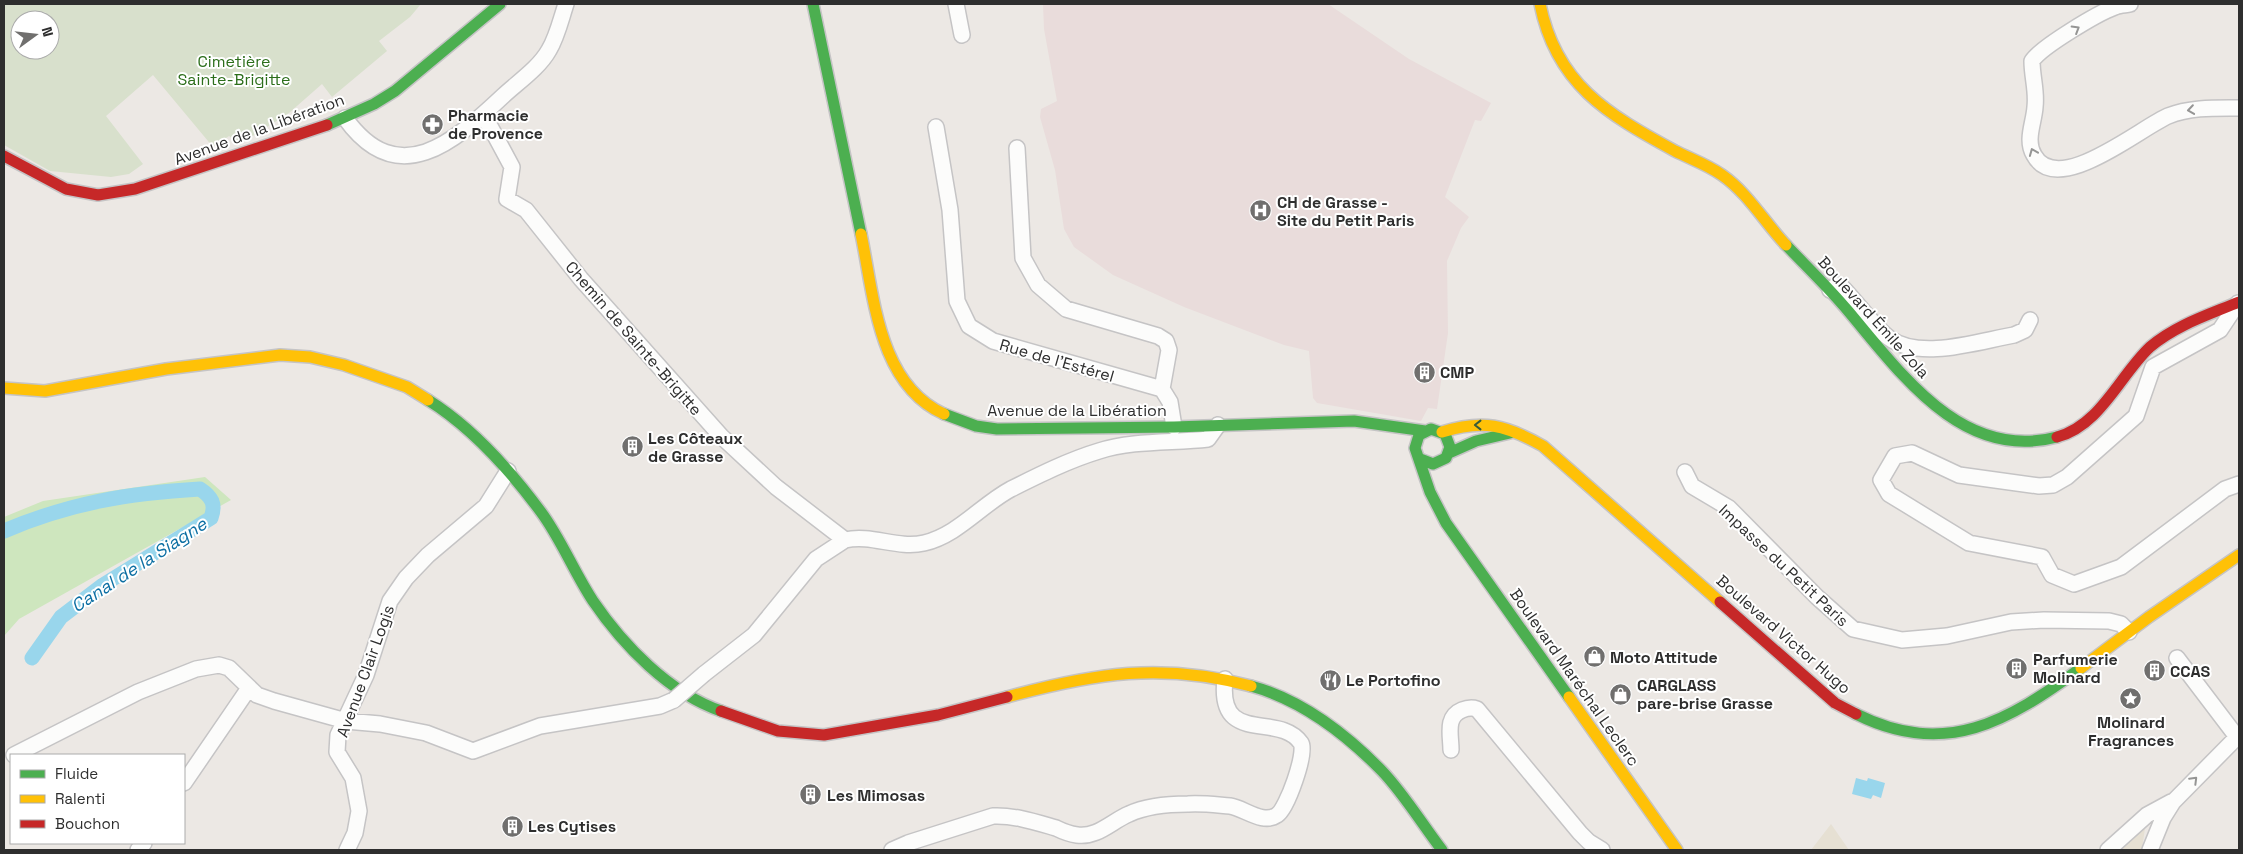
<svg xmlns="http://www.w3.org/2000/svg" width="2243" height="854" font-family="'Space Grotesk',sans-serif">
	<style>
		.education { fill: #e6e0d3 }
		.medical { fill: #e9dcdb }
		.green { fill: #cee6be }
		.cemetery { fill: #d8e0cc; fill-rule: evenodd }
		.water { fill: #99d6ec }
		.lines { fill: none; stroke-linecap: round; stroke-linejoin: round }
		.canal { stroke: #99d6ec; stroke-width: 15 }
		.street-casing { stroke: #c5c4c5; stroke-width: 18 }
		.fast-casing { stroke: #c5c4c5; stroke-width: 14 }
		.slow-casing { stroke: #c5c4c5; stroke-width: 14 }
		.jam-casing { stroke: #c5c4c5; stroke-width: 14 }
		.street { stroke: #fcfcfb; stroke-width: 15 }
		.fast { stroke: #4caf50; stroke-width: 11 }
		.slow { stroke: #ffc107; stroke-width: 11 }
		.jam { stroke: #c62828; stroke-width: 11 }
		.street-bridge-casing { stroke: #c5c4c5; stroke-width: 18; stroke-linecap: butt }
		.street-bridge { stroke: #fcfcfb; stroke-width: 15 }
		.oneway { stroke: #959594 }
		.oneway2 { stroke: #385b3a }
		.labels { text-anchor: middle; stroke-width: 4; stroke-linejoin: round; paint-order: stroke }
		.park-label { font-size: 16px; fill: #2c6e1b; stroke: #fff }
		.poi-label { font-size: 16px; font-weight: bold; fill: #2e2e2e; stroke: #fff; text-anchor: start }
		.street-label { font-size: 16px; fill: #2e2e2e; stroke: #fff }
		.water-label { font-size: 18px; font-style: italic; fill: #0d6fa3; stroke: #fff }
	</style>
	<rect width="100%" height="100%" fill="#ece8e4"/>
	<path class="education" d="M1831,824l18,26h-38z
		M2145,828l-3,22h-43z"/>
	<path class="medical" d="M1043,4h285l81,55 82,44 -10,18 -6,-1 -30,77 24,20 -8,11 -14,33 1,72 -11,76 -9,-1 -7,13 -104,-18 -4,-5 -4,-47 -25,-6 -100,-38 -71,-32 -39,-28 -10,-18 -9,-59 -15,-53 1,-8 16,-8 -13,-72z"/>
	<path class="green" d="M205,477l26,23 -212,119 -15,17v-119l39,-16z"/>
	<path class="cemetery" d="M4,4h417l-11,13 -31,24 8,10 -55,46 -10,-13 -33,29 -49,31 -11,-8 -16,11 -60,-72 -47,41 37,48 -14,10 -18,3 -61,-6 -46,-26zM20,20h30v30h-30z"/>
	<path class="water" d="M1856,778l11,3 1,-3 17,5 -4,15 -8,-3 -2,4 -19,-5z"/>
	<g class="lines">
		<path class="canal" d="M4,531c66,-28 125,-38 196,-42 12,8 16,15 11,29l-108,67 -42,32 -29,41"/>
		<defs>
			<path id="street" d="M956,4l6,31
				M2130,4c-5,1 -11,1 -15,3 -17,6 -74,40 -83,54 0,16 5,30 3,46 -1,16 -10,33 -1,48 23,43 106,-27 134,-39 22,-9 48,-8 71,-8
				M482,116l9,12 21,39 -5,32 19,11 55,69 140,157 55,51 69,53c27,-6 52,9 79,3 34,-8 57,-38 87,-54 28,-14 58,-29 88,-38 34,-11 74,-8 109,-12l10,-14
				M345,118c53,74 109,24 158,-22 15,-14 36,-28 46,-46 8,-13 12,-31 17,-46
				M936,127l14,83 7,91 12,25 24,15 169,48 8,13 4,25
				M1017,148l6,110 15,27 28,24 92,27 8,5 3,9 -7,39
				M1830,290l7,-5 5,2c14,14 32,40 47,51 31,23 90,3 125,-3l11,-5 5,-10
				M2238,303l-18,27 -67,37 -17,49 -69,61 -14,8 -14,1 -80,-11 -47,-22 -17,3 -14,24 8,14 80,49 73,14 10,18 22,9 47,-17 104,-78 14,-5
				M1685,472l7,14 37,22 88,89 36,32 49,11 45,-4 64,-14 33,-2 65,1 12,3 8,8
				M2177,658l60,79
				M704,674l50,-39 62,-76 29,-19
				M1451,750c0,-15 -6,-33 11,-40 5,-2 9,-3 15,-1l103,124 9,9 13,8
				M14,755l124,-63 58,-23 23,-4 10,3 28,27 17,6 72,20 34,3 46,9 47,18 67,-25 120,-20 14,-6
				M184,783l65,-95
				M138,850l6,-7
				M347,850l8,-17 4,-22 -6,-33 -16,-26 1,-17 28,-60 24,-74 16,-23 22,-23 58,-49 22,-35
				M892,850l16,-7 85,-27c21,-1 42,6 63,12 6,3 14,6 21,7 20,3 35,-14 52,-21 17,-8 40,-10 59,-10 14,-1 29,1 42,2 14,2 33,19 47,9 10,-6 30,-63 24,-72 -22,-32 -84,4 -76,-64
				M2108,850l39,-35 24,-13
				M2150,850l13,-32 10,-16 66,-67"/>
			<path id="fast" d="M813,4l48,230
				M327,125l47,-21 21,-13 105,-87
				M1786,245c21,22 43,43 63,67 53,63 114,150 208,125
				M428,400c45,28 82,70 113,112 20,27 33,60 52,89 30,44 76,92 128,110
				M944,414l32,12 21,3 177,-2 180,-6 71,10
				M1449,453l27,-12 34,-8
				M1420,459l13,5 13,-6 4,-11 -5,-13 -14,-5 -12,6 -4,13 15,44 16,31 123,174
				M1251,686c51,14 94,47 131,85 22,23 40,53 60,79
				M1856,714c90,45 152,7 225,-46"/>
			<path id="slow" d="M1540,4c16,80 67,110 135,147 16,8 33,14 47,24 26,18 43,48 64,70
				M861,234c13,62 17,150 83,180
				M4,388l41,3 121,-22 114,-14 30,2 34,8 63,22 21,13
				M1442,432c41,-13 64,-7 101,14l177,156
				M2081,668l68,-51 90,-62
				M1007,697c88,-24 155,-35 244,-11
				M1569,697l108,153"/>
			<path id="jam" d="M4,156l62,33 32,6 37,-6 192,-64
				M2057,437c43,-11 63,-62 93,-90 26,-22 58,-32 89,-45
				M1720,602l115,101 21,11
				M721,711l57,20 46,4 114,-20 69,-18"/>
		</defs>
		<use href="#street" class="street-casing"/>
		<use href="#fast" class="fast-casing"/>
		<use href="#slow" class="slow-casing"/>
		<use href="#jam" class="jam-casing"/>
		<use href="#street" class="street"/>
		<use href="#fast" class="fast"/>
		<use href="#slow" class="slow"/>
		<use href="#jam" class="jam"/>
		<defs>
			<path id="street-bridge" d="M674,700l30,-26"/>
		</defs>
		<use href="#street-bridge" class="street-bridge-casing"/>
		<use href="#street-bridge" class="street-bridge"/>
	</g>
	<defs><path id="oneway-chevron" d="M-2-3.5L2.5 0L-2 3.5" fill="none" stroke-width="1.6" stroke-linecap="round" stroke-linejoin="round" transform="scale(1.25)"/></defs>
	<g class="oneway">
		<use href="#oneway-chevron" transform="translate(2076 29) rotate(-31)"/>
		<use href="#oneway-chevron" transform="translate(2191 110) rotate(172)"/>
		<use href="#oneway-chevron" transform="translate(2033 152) rotate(-112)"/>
		<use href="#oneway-chevron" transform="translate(2194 780) rotate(-45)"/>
	</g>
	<use class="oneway2" href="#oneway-chevron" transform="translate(1478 425) rotate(180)"/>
	<defs>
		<symbol id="pharmacy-disc" viewBox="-11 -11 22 22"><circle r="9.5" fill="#706f6e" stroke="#fff"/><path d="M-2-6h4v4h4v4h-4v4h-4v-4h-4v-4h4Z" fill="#fff"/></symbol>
		<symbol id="hospital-disc" viewBox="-11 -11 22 22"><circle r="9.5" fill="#706f6e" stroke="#fff"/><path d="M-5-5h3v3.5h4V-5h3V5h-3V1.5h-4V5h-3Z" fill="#fff"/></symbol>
		<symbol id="building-disc" viewBox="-11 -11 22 22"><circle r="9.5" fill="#706f6e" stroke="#fff"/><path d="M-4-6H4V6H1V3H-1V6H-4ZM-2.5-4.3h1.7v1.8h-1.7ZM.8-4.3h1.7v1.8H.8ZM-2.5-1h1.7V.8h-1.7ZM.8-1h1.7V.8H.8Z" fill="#fff"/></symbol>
		<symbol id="shop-disc" viewBox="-11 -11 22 22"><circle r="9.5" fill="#706f6e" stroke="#fff"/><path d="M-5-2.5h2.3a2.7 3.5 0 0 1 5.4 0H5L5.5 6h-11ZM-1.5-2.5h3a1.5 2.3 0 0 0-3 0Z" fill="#fff"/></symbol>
		<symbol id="restaurant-disc" viewBox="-11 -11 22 22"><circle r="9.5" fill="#706f6e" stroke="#fff"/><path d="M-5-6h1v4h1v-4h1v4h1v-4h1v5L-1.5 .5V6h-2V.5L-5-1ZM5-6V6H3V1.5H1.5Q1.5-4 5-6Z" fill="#fff"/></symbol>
		<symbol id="sight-disc" viewBox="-11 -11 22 22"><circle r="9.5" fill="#706f6e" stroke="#fff"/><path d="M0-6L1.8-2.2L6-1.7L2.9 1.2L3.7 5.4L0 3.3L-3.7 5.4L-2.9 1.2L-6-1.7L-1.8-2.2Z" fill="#fff"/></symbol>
	</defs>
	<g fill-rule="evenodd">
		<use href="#pharmacy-disc" x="420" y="112" width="25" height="25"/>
		<use href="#hospital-disc" x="1248" y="198" width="25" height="25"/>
		<use href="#building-disc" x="1412" y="360" width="25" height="25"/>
		<use href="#building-disc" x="620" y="434" width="25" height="25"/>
		<use href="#shop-disc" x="1582" y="644" width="25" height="25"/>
		<use href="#building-disc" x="2004" y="656" width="25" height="25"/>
		<use href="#building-disc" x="2142" y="658" width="25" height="25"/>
		<use href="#restaurant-disc" x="1318" y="668" width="25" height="25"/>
		<use href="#shop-disc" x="1608" y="682" width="25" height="25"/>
		<use href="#sight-disc" x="2118" y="686" width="25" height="25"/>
		<use href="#building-disc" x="798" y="782" width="25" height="25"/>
		<use href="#building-disc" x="500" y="814" width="25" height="25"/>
	</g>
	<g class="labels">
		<g class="park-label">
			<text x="234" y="67">Cimetière<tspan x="234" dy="18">Sainte-Brigitte</tspan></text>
		</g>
		<g class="poi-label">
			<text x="448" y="121">Pharmacie<tspan x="448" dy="18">de Provence</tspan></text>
			<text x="1277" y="208">CH de Grasse -<tspan x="1277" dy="18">Site du Petit Paris</tspan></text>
			<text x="1440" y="378">CMP</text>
			<text x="648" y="444">Les Côteaux<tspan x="648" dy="18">de Grasse</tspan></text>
			<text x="1610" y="663">Moto Attitude</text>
			<text x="2033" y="665">Parfumerie<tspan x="2033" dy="18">Molinard</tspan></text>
			<text x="2170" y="677">CCAS</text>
			<text x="1346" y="686">Le Portofino</text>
			<text x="1637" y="691">CARGLASS<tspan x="1637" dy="18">pare-brise Grasse</tspan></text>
			<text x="2131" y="728" text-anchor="middle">Molinard<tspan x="2131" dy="18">Fragrances</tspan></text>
			<text x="827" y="801">Les Mimosas</text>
			<text x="528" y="832">Les Cytises</text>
		</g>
		<g class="street-label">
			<text transform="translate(259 129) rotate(-20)" y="6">Avenue de la Libération</text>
			<text transform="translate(1874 317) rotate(48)" y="6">Boulevard Émile Zola</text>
			<text transform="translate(634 338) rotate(49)" y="6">Chemin de Sainte-Brigitte</text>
			<text transform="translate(1057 360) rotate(16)" y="6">Rue de l'Estérel</text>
			<text x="1077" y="416">Avenue de la Libération</text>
			<text transform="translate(1784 565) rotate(43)" y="6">Impasse du Petit Paris</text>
			<text transform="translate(1784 634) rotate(41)" y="6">Boulevard Victor Hugo</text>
			<text transform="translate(365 671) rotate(-70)" y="6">Avenue Clair Logis</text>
			<text transform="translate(1575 677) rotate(55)" y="6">Boulevard Maréchal Leclerc</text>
		</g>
		<g class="water-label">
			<text transform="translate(139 565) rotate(-33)" y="6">Canal de la Siagne</text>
		</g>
	</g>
	<rect width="2243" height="854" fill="none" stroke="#2e2e2e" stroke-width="10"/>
	<rect x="10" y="754" width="175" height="90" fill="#ffffff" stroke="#ababab"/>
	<rect x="20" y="770" width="25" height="8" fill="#4caf50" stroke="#ababab"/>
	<text x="55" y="779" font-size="15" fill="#2e2e2e">Fluide</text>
	<rect x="20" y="795" width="25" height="8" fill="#ffc107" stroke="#ababab"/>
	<text x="55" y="804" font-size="15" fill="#2e2e2e">Ralenti</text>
	<rect x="20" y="820" width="25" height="8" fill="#c62828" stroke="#ababab"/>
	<text x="55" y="829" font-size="15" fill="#2e2e2e">Bouchon</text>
	<g transform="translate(35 35) rotate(75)"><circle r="24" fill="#ffffff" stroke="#ababab"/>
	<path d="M0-4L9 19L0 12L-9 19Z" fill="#706f6e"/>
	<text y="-8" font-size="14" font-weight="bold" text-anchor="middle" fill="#2e2e2e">N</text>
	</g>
</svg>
